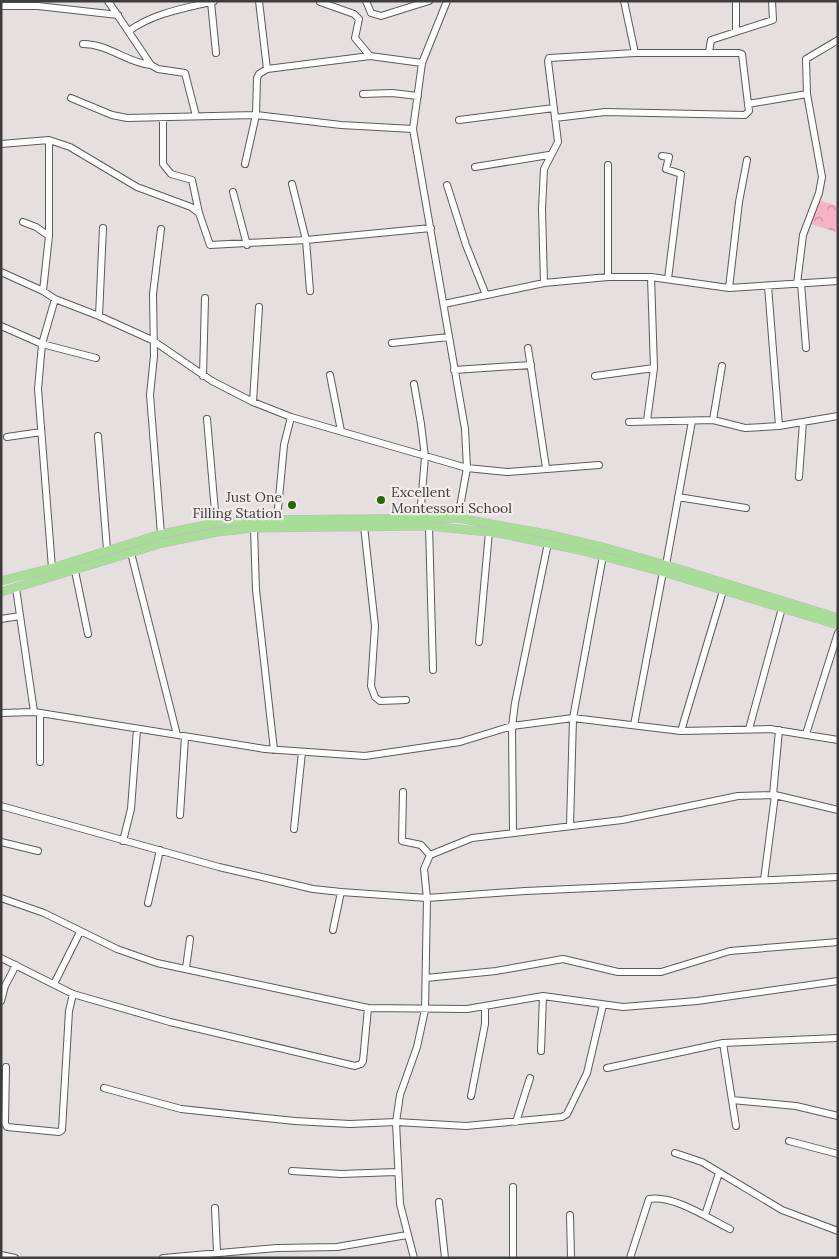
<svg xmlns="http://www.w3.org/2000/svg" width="839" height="1259" font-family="Lora,serif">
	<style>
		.park { fill: url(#park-crowns) }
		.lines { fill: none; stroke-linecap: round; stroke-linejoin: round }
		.minor-casing { stroke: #5e595a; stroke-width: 8 }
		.major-casing { stroke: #bdbdbd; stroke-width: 9 }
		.minor { stroke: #fff; stroke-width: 6 }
		.major { stroke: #a8dd97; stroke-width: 8 }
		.poi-dot { fill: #256a02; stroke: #f2eced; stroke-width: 2 }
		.labels { text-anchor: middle; stroke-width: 4.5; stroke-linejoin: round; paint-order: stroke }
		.poi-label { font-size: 14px; fill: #3e3c3c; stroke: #f2eced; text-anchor: start }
	</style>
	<defs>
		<pattern id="park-crowns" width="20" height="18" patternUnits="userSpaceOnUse" patternTransform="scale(1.25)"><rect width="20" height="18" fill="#f6b2c6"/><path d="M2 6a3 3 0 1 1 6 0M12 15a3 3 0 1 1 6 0" fill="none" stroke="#c992a2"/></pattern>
	</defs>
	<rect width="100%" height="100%" fill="#e5dfe0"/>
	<path class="park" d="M818,200l20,6 -2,26 -25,-8z"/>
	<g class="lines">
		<defs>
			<path id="minor" d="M108,1l43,64 7,4 27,4 11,43
				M259,1l8,68
				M366,1l5,12 10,3 48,-15
				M447,1l-25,62 -9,66 52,300 2,39 40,4 92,-7
				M624,1l11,52
				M736,1v30
				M211,2l5,51
				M320,2l34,12 5,5 -4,19 15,18
				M1,6h37l80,9
				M129,31c24,-18 57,-23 85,-30
				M83,44c26,0 44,19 68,21
				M709,52l2,-12 62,-20 -1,-19
				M363,94l29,-1 26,3
				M71,98l41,17 15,3 129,-3 85,10 72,4
				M748,104l59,-10
				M163,117v47l8,10 21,6 7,33 11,32 96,-5 125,-12
				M459,120l95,-12
				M1,144l48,-4 21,7 67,40 54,20 8,6
				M662,156l7,1 -3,12 15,5 -13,105
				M245,164l11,-49 1,-37 2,-4 8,-5 103,-13 52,7
				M608,165v112
				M475,167l74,-12
				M292,184l14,56 4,51
				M447,185l19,60 20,50
				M233,192l14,53
				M23,222l13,5 13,9
				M161,229l-8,65 1,62 -4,39 11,139
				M1,272l42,19 12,8 44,17 53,24 60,41 41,21 38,15 176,51 -9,50
				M544,283l-2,-74 2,-40 14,-27 -10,-81 1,-3 86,-5h104l3,1 6,50 1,7 -4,4 -140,-3 -50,6
				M801,283l5,65
				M797,284l6,-49 16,-42 3,-16 -15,-83 -1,-35 32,-19
				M768,286l11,140
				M729,288l10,-86 8,-42
				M43,291l6,-55v-96
				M444,304l100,-21 64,-6h43l78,11 109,-7
				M99,316l4,-88
				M1,326l41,18 54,14
				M392,343l57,-6
				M528,348l18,120
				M454,370l77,-5
				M330,375l11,56
				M203,376l2,-78
				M595,376l59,-8
				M414,384l7,40 4,33 -5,60
				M253,402l6,-95
				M207,419l9,104
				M713,420l9,-54
				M647,421l7,-53 -3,-91
				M629,422l84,-2 32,8 34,-2 59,-10
				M98,436l9,114
				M7,437l34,-5
				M799,477l4,-55
				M678,497l68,11
				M277,519l7,-74 7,-28
				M364,526l11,100 -4,60 4,11 5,4 26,-1
				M429,526l4,144
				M254,528l2,62 18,160
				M131,553l46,182
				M666,565l26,-144
				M52,568l-14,-179 4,-45 13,-45
				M75,571l13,63
				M16,588l18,124
				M1,619l19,-3
				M479,642l10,-110
				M1,713l33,-1 231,37 100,7 95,-14 52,-16 61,-8 108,13 89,-2 68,11
				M634,725l29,-153
				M749,729l33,-121
				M681,731l42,-140
				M806,734l32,-101
				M40,762v-49
				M403,792l-1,49 19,4 9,10
				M773,795l6,-65
				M1,806l218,61 94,22 28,3 86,6 98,-7 313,-14
				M180,815l5,-78
				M570,826l3,-108 30,-162
				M294,829l8,-77
				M513,832l-1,-106 3,-23 33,-160
				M123,841l8,-32 6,-80
				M1,842l37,9
				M764,880l11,-85
				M1,898l43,15 73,36 40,14 211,45 99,1 76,-13 80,11 74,-6 141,-20
				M148,903l12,-53
				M333,930l8,-38
				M1,958l72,36 97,28 185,44 6,-2 2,-3 5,-53
				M186,968l4,-29
				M426,978l70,-7 67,-12 55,13h43l69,-21 108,-9
				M54,984l26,-52
				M1,1001l4,-15 11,-21
				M723,1043l13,83
				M541,1051l2,-55
				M6,1067l-1,56 2,4 52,5 3,-2 7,-119 4,-17
				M607,1068l116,-25 115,-5
				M104,1088l77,21 114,12 55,3 46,-2 70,4 96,-9 5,-3 20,-41 16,-68
				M471,1096l14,-72v-17
				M732,1100l64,6 42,10
				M516,1122l14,-44
				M789,1141l49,13
				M675,1153l27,9 80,48 56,21
				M292,1171l49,3 55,-2
				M439,1202l6,56
				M215,1208l2,44
				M570,1215l1,43
				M705,1215l14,-42
				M1,1255l14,3
				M163,1258l114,-10 60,-1 70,-12
				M414,1258l-14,-54 -4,-82 4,-27 17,-48 8,-37 2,-112 -3,-29 6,-14 42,-17 150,-18 116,-24 37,-1 63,15
				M513,1258v-71
				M630,1258l19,-59c25,-4 59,19 81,30"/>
			<path id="major" d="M1,581l51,-13 109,-34 55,-11 38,-3 204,-2 89,16 59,14 60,17 172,53
				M1,592l162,-49 54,-11 37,-4 175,-2 69,7 81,17 84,22 175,53"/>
		</defs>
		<use href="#minor" class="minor-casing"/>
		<use href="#major" class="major-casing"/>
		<use href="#minor" class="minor"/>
		<use href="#major" class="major"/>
	</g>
	<g class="poi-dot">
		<circle cx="381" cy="500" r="5"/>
		<circle cx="292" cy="505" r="5"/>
	</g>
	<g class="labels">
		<g class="poi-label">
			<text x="391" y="497">Excellent<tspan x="391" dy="16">Montessori School</tspan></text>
			<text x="282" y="502" text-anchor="end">Just One<tspan x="282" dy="16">Filling Station</tspan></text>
		</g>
	</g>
	<rect width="839" height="1259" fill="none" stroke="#3e3c3c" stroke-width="5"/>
</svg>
